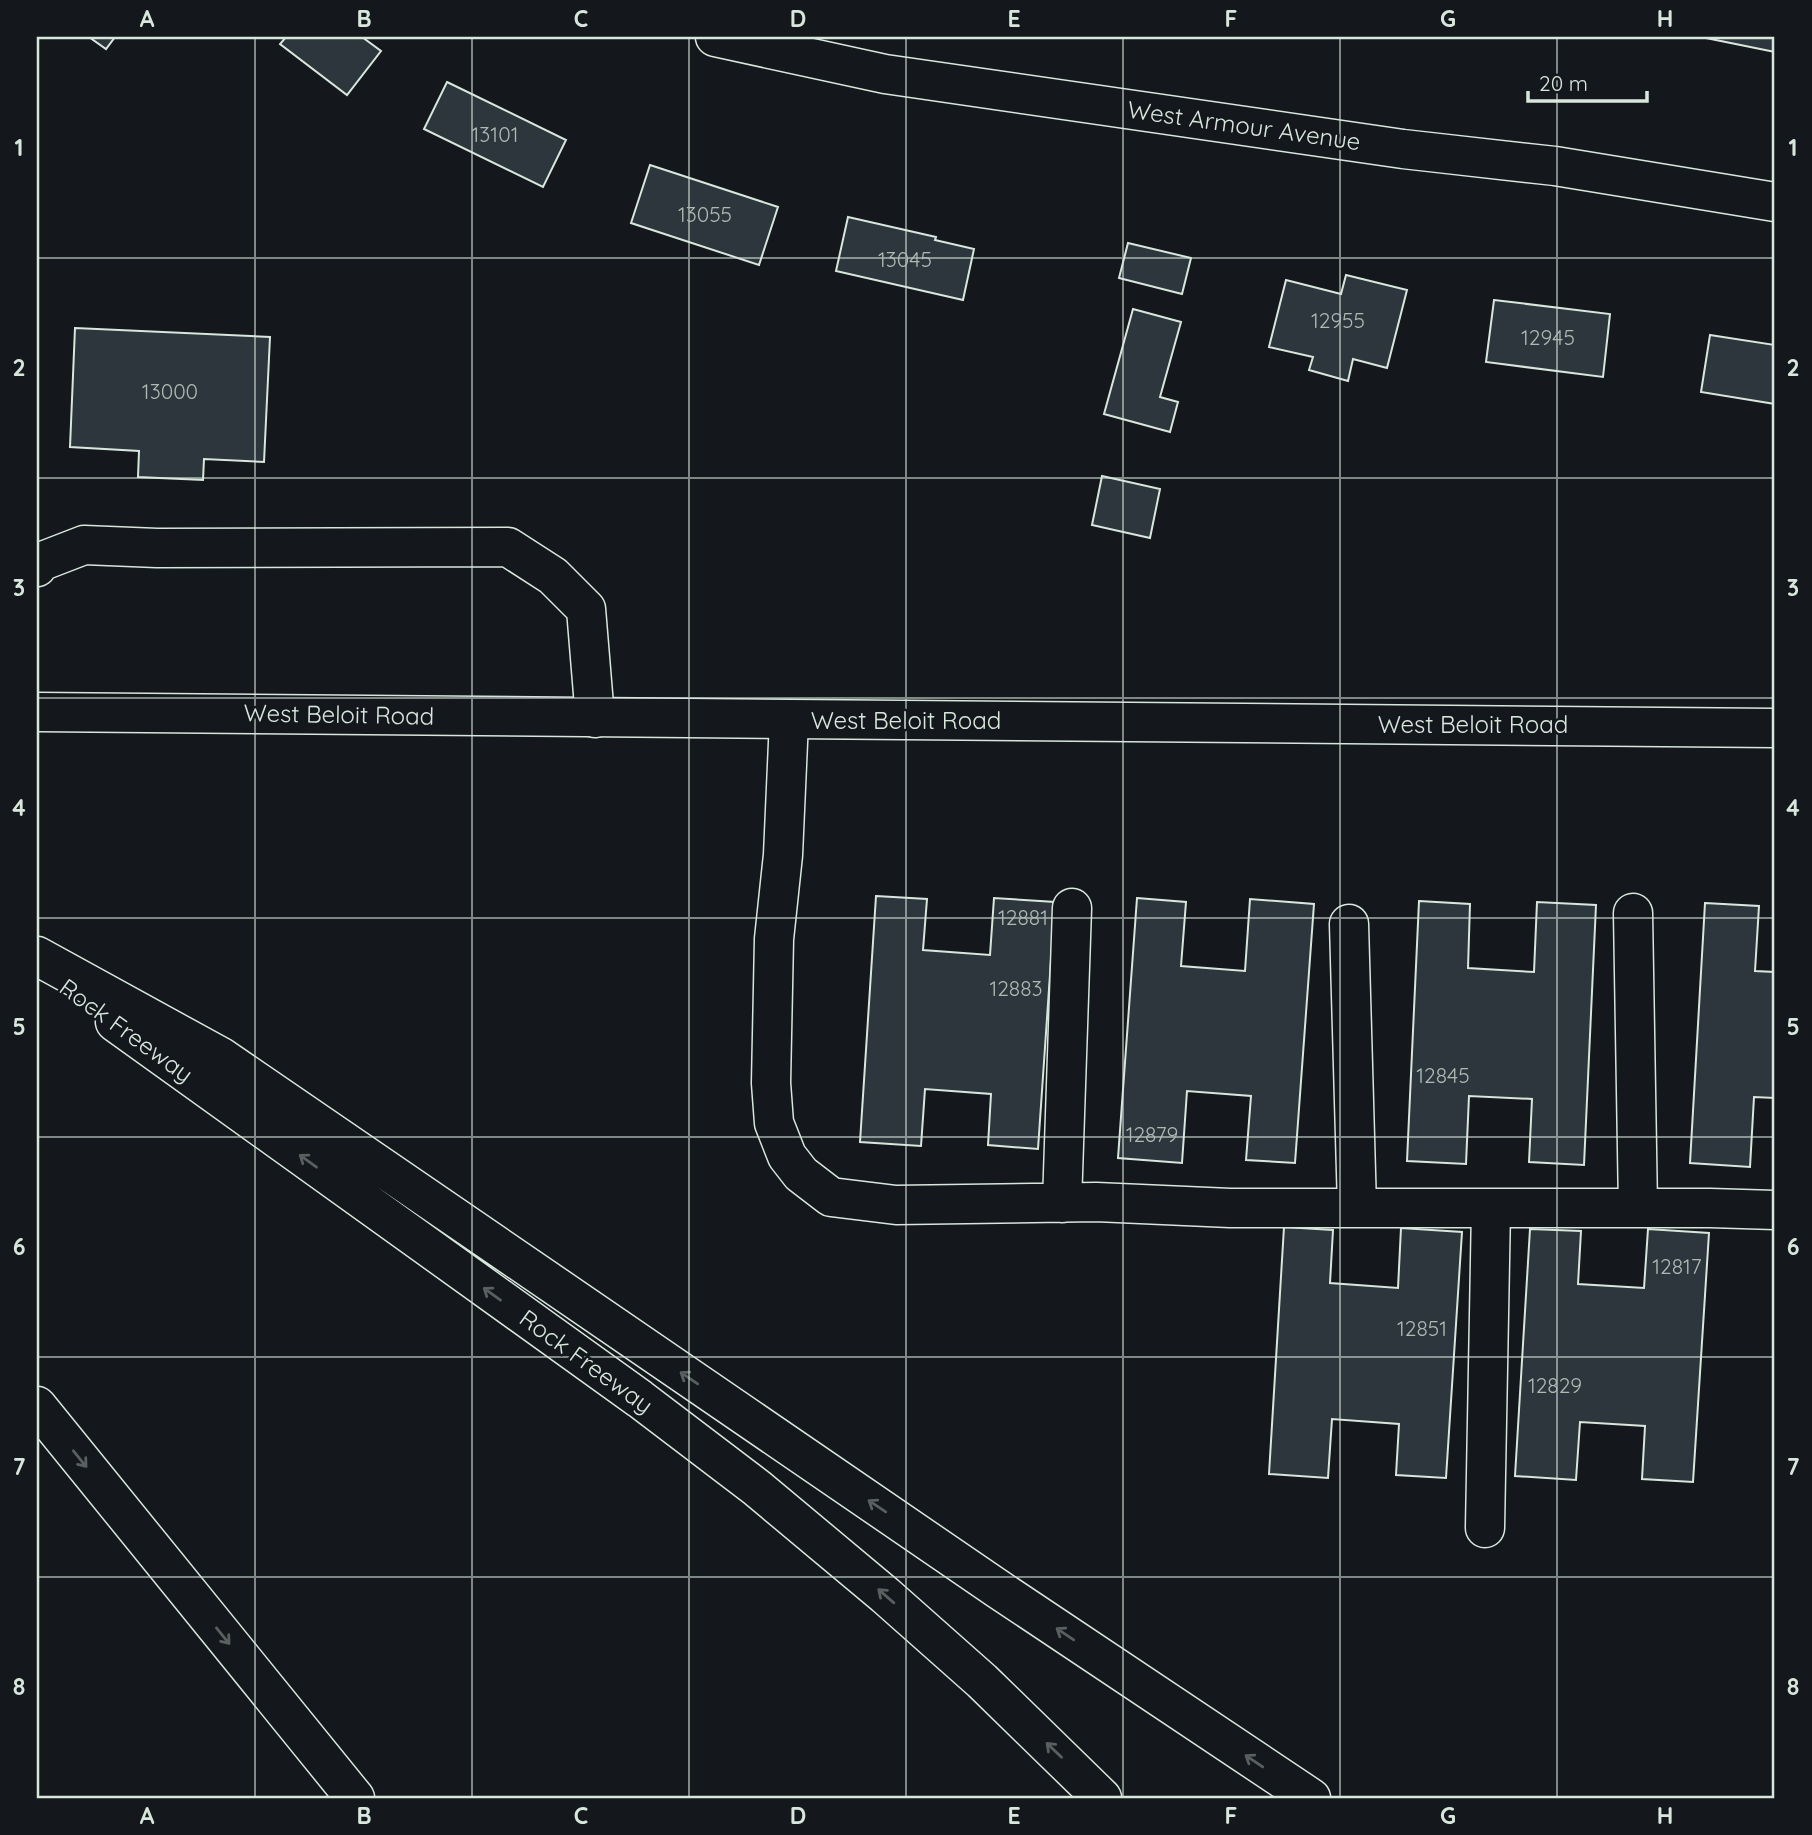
<svg xmlns="http://www.w3.org/2000/svg" width="1812" height="1835" font-family="Quicksand,sans-serif">
	<style>
		.building { fill: #2c363c; stroke: #d8e6dc; stroke-width: 2 }
		.lines { fill: none; stroke-linecap: round; stroke-linejoin: round }
		.minor-casing { stroke: #d8e6dc; stroke-width: 41 }
		.major-casing { stroke: #d8e6dc; stroke-width: 41 }
		.highway-casing { stroke: #d8e6dc; stroke-width: 41 }
		.minor { stroke: #14181c; stroke-width: 38 }
		.major { stroke: #14181c; stroke-width: 38 }
		.highway { stroke: #14181c; stroke-width: 38 }
		.oneway { stroke: #59605f }
		.grid { fill: none; stroke: #d8e6dc; stroke-width: 2; stroke-opacity: 0.55 }
		.labels { text-anchor: middle; stroke-width: 5; stroke-linejoin: round; paint-order: stroke }
		.number-label { font-size: 21px; fill: #adbab4 }
		.street-label { font-size: 24px; fill: #d8e6dc; stroke: #14181c }
		.neatline { fill: none; stroke: #d8e6dc; stroke-width: 2.5 }
		.grid-label { font-size: 23px; text-anchor: middle; font-weight: bold; fill: #d8e6dc }
	</style>
	<rect width="100%" height="100%" fill="#14181c"/>
	<path class="building" d="M89,37h26l-9,12z
		M286,37h76l19,14 -34,44 -67,-51z
		M1701,37h74v15z
		M447,82l119,58 -23,47 -119,-58z
		M650,165l128,42 -19,58 -128,-42z
		M848,217l88,20 -1,3 39,9 -11,51 -127,-29z
		M1128,243l63,15 -9,36 -63,-16z
		M1346,275l61,15 -20,78 -34,-9 -5,22 -39,-11 4,-13 -44,-10 17,-67 55,14z
		M1494,300l116,14 -7,63 -117,-15z
		M1133,309l48,13 -21,75 18,5 -8,30 -66,-18z
		M75,328l195,9 -6,125 -60,-3 -1,21 -65,-3 1,-26 -69,-4z
		M1710,335l65,10v59l-74,-12z
		M1102,476l58,13 -10,49 -58,-13z
		M876,896l51,3 -4,51 67,5 4,-57 61,4 -17,247 -50,-4 3,-51 -66,-5 -4,57 -61,-4z
		M1137,898l49,4 -5,64 64,5 5,-72 64,5 -19,259 -49,-3 5,-64 -64,-5 -5,72 -64,-5z
		M1419,901l51,3 -2,64 66,4 3,-70 59,3 -12,260 -55,-3 3,-63 -63,-3 -3,68 -59,-3z
		M1705,903l54,3 -4,65 20,1v126l-21,-1 -4,70 -60,-4z
		M1284,1227l49,3 -3,53 68,5 3,-60 61,4 -16,246 -50,-3 3,-51 -67,-5 -4,59 -59,-4z
		M1530,1229l51,2 -3,53 66,4 4,-59 61,4 -16,249 -51,-3 3,-53 -65,-4 -4,58 -61,-4z"/>
	<g class="lines">
		<defs>
			<path id="minor" d="M715,37l170,37 518,75 152,17 220,36
				M37,567l3,-5 44,-17 73,3 351,-1 45,29 33,33 9,109
				M789,720l-6,135 -9,84 -3,144 3,40 13,33 14,18 30,23 65,8 200,-3 134,6h480l65,2
				M1633,913l5,295
				M1349,924l8,284
				M1062,1203l10,-295
				M1485,1528l6,-320"/>
			<path id="major" d="M37,712l1738,16"/>
			<path id="highway" d="M37,956l184,101 777,532 313,209
				M115,1022l525,377 117,89 128,107 97,86 120,117
				M37,1406l318,392"/>
		</defs>
		<use href="#minor" class="minor-casing"/>
		<use href="#major" class="major-casing"/>
		<use href="#highway" class="highway-casing"/>
		<use href="#minor" class="minor"/>
		<use href="#major" class="major"/>
		<use href="#highway" class="highway"/>
	</g>
	<defs><path id="oneway-shaft" d="M-6 0H5M1.5-3L5.5 0L1.5 3" fill="none" stroke-width="1.6" stroke-linecap="round" stroke-linejoin="round" transform="scale(1.75)"/></defs>
	<g class="oneway">
		<use href="#oneway-shaft" transform="translate(308 1161) rotate(-144)"/>
		<use href="#oneway-shaft" transform="translate(492 1294) rotate(-144)"/>
		<use href="#oneway-shaft" transform="translate(689 1378) rotate(-146)"/>
		<use href="#oneway-shaft" transform="translate(80 1459) rotate(51)"/>
		<use href="#oneway-shaft" transform="translate(877 1506) rotate(-146)"/>
		<use href="#oneway-shaft" transform="translate(886 1596) rotate(-139)"/>
		<use href="#oneway-shaft" transform="translate(1065 1634) rotate(-146)"/>
		<use href="#oneway-shaft" transform="translate(223 1636) rotate(51)"/>
		<use href="#oneway-shaft" transform="translate(1054 1750) rotate(-136)"/>
		<use href="#oneway-shaft" transform="translate(1254 1761) rotate(-146)"/>
	</g>
	<path class="grid" d="M255,37v1761M472,37v1761M689,37v1761M906,37v1761M1123,37v1761M1340,37v1761M1557,37v1761M37,258h1738M37,478h1738M37,698h1738M37,918h1738M37,1137h1738M37,1357h1738M37,1577h1738"/>
	<g class="labels">
		<g class="number-label">
			<text x="495" y="142">13101</text>
			<text x="705" y="222">13055</text>
			<text x="905" y="267">13045</text>
			<text x="1338" y="328">12955</text>
			<text x="1548" y="345">12945</text>
			<text x="170" y="399">13000</text>
			<text x="1023" y="925">12881</text>
			<text x="1016" y="996">12883</text>
			<text x="1443" y="1083">12845</text>
			<text x="1152" y="1142">12879</text>
			<text x="1677" y="1274">12817</text>
			<text x="1422" y="1336">12851</text>
			<text x="1555" y="1393">12829</text>
		</g>
		<g class="street-label">
			<text transform="translate(1244 126) rotate(8)" y="8">West Armour Avenue</text>
			<text transform="translate(339 715) rotate(1)" y="8">West Beloit Road</text>
			<text x="906" y="729">West Beloit Road</text>
			<text x="1473" y="733">West Beloit Road</text>
			<text transform="translate(126 1031) rotate(36)" y="8">Rock Freeway</text>
			<text transform="translate(586 1362) rotate(36)" y="8">Rock Freeway</text>
		</g>
	</g>
	<rect width="1812" height="1835" fill="none" stroke="#14181c" stroke-width="77"/>
	<path d="M1528 91v10h119v-10" fill="none" stroke="#d8e6dc" stroke-width="3.5"/>
	<text x="1539" y="91" font-size="21" fill="#d8e6dc" stroke="#14181c" stroke-width="5" paint-order="stroke">20 m</text>
	<rect x="38" y="38" width="1735" height="1759" class="neatline"/>
	<g class="grid-label">
		<text x="147" y="27">A</text>
		<text x="364" y="27">B</text>
		<text x="581" y="27">C</text>
		<text x="798" y="27">D</text>
		<text x="1014" y="27">E</text>
		<text x="1231" y="27">F</text>
		<text x="1448" y="27">G</text>
		<text x="1665" y="27">H</text>
		<text x="19" y="156">1</text>
		<text x="1793" y="156">1</text>
		<text x="19" y="376">2</text>
		<text x="1793" y="376">2</text>
		<text x="19" y="596">3</text>
		<text x="1793" y="596">3</text>
		<text x="19" y="816">4</text>
		<text x="1793" y="816">4</text>
		<text x="19" y="1035">5</text>
		<text x="1793" y="1035">5</text>
		<text x="19" y="1255">6</text>
		<text x="1793" y="1255">6</text>
		<text x="19" y="1475">7</text>
		<text x="1793" y="1475">7</text>
		<text x="19" y="1695">8</text>
		<text x="1793" y="1695">8</text>
		<text x="147" y="1824">A</text>
		<text x="364" y="1824">B</text>
		<text x="581" y="1824">C</text>
		<text x="798" y="1824">D</text>
		<text x="1014" y="1824">E</text>
		<text x="1231" y="1824">F</text>
		<text x="1448" y="1824">G</text>
		<text x="1665" y="1824">H</text>
	</g>
</svg>
